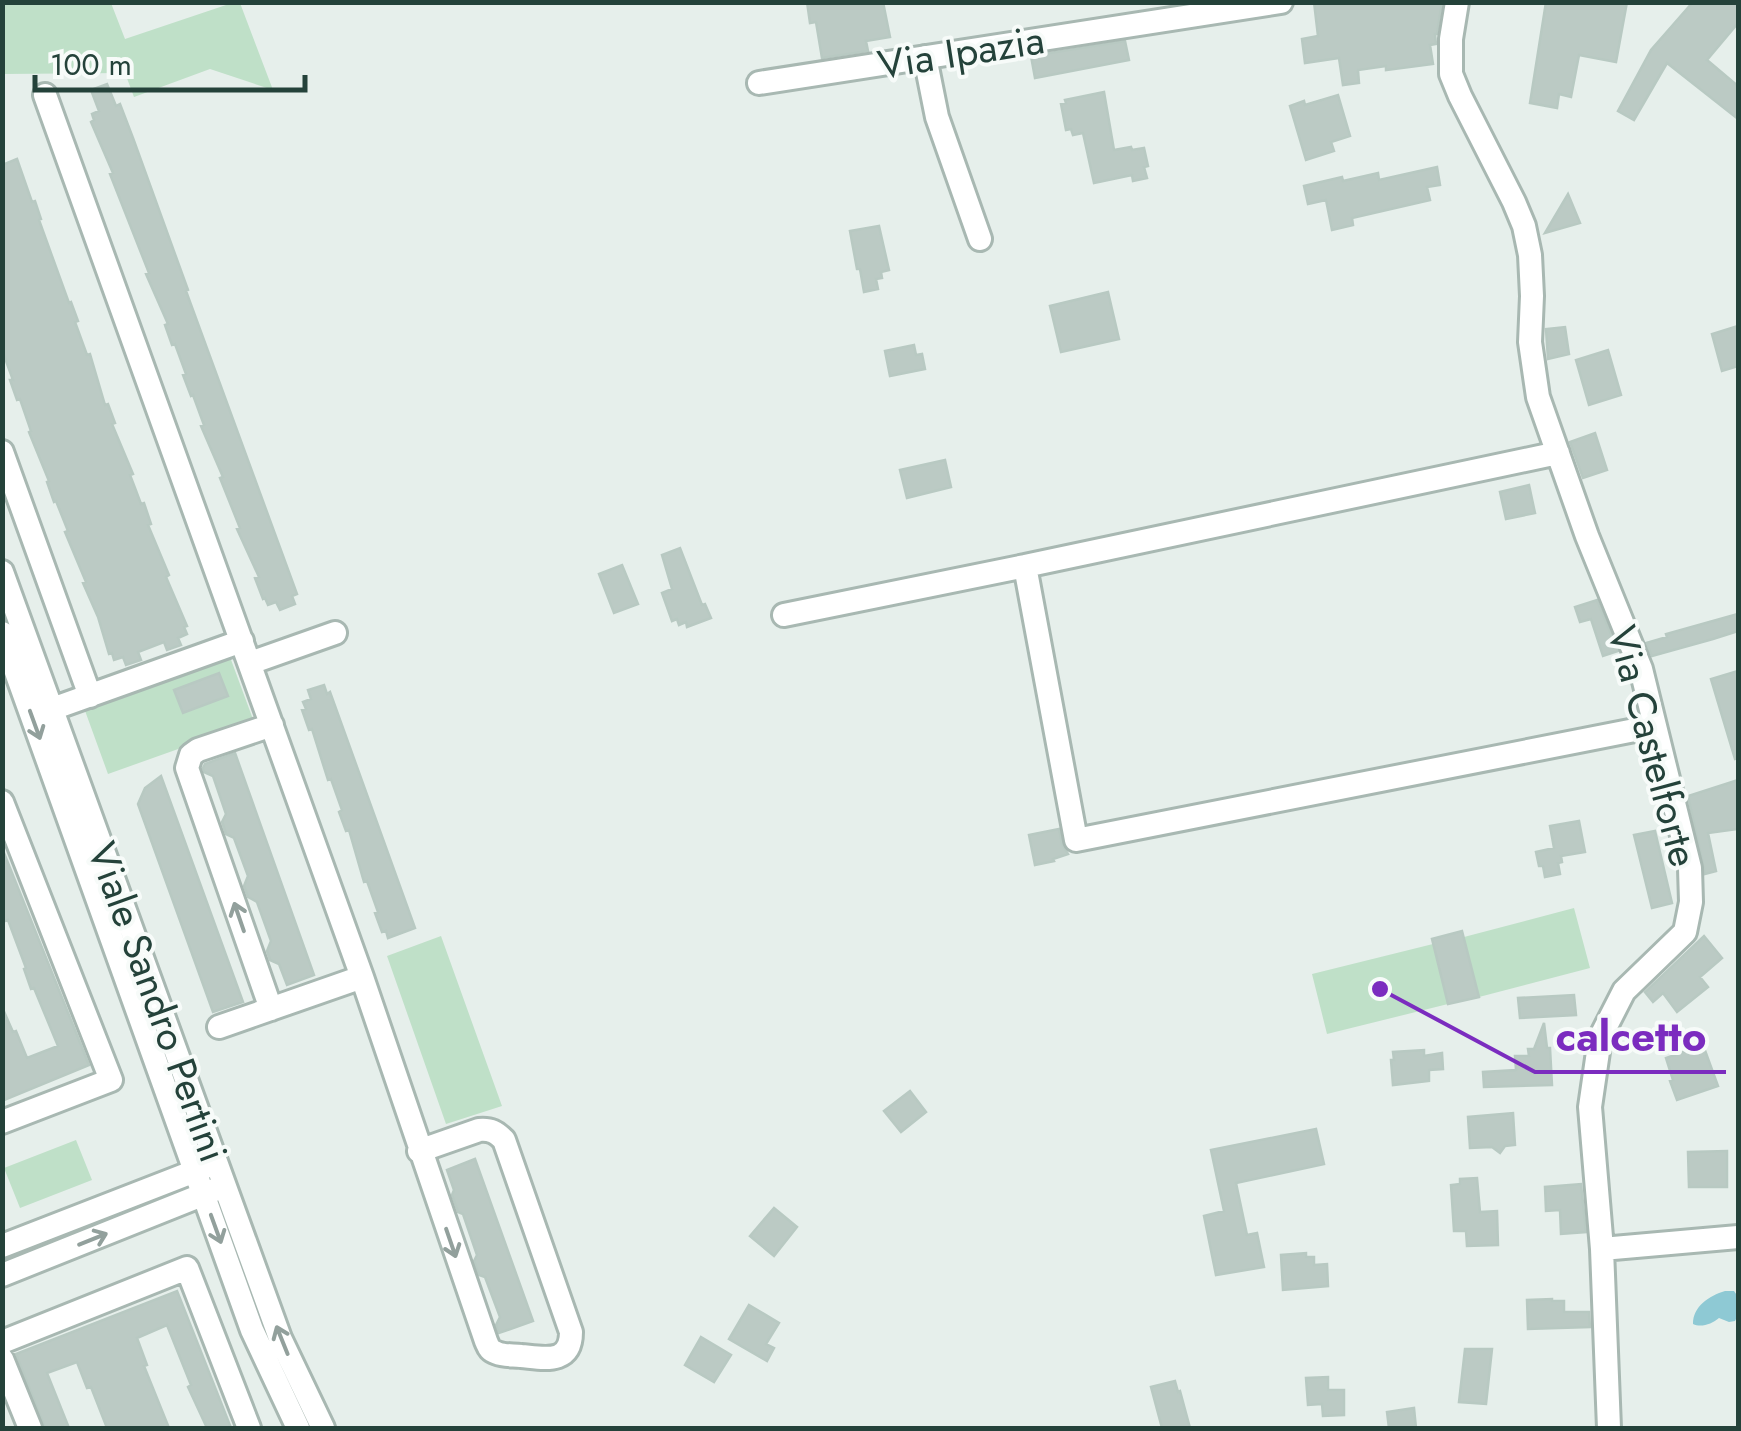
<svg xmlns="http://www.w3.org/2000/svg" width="1741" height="1431" font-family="Jost,sans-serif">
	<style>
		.green { fill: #bfe0c8 }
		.water { fill: #8ec9d4 }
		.building { fill: #bbcac4; stroke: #b8c9c2; stroke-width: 2.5 }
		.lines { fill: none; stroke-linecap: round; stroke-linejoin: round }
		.minor-casing { stroke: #a8b8b2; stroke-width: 28 }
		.minor { stroke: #fff; stroke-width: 22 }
		.oneway { stroke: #92a09c }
		.labels { text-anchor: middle; stroke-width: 8; stroke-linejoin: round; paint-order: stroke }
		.street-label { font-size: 40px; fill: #24423a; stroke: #f7fbf9 }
		.leader { fill: none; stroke: #7b2cbf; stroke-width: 4 }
		.callout-dot { fill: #7b2cbf; stroke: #f7fbf9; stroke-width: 4 }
		.callout-label { font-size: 42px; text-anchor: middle; font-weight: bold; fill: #7b2cbf; stroke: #f7fbf9; stroke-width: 8; stroke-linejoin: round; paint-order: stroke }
	</style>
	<rect width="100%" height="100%" fill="#e6efeb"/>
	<path class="green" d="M2,3h109l14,36 107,-36h8l33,87 -63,-21 -76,28 -9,-24 -122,1z
		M230,657l24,65 -146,52 -24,-66z
		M1574,908l16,60 -111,29 -15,-60z
		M441,936l61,170 -56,18 -59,-168z
		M1433,944l15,60 -121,30 -15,-60z
		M76,1140l16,40 -72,28 -16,-40z"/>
	<path class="water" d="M1725,1291h9c7,8 6,22 1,30l-6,1 -10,-4c-7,6 -18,10 -26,6 0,-18 16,-28 32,-33z"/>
	<path class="building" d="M807,2h76l7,35 -24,4 2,10 -46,7 -6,-36 -6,1z
		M1314,2h128l-5,32h-2l1,10 -6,1 3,19 -47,6v-4l-28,4 1,13 -16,2 -4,-27 -34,5 -3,-24 16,-3z
		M1546,2h81l-11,60 -37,-7 -8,42 -12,-3 -2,14 -27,-5z
		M1693,2h45v21l-31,37 31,26v33l-71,-56 -33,57 -16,-9 33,-61z
		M1125,41l4,19 -94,18 -4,-22z
		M107,84l9,22 4,-2 13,34 55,152 -2,1 111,303 -5,2 3,8 -15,6 -4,-8 -8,3 -3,-7 -2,1 -8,-21 4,-1 -22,-48 3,-1 -20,-50 3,-1 -22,-51 3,-1 -11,-30 -2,1 -8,-21 3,-1 -11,-30 -3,1 -7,-20 3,-1 -22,-50 3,-1 -39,-99 3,-1 -22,-51 3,-2 -2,-6 7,-3 -8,-21z
		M1104,92l10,58 17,-3 1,3 12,-2 4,18 -4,1 3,11 -14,3 -1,-6 -38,8 -11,-50 -10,2 -2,-6 -5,1 -5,-26 5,-1 -1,-3z
		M1338,95l12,41 -19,6 3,9 -28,9 -16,-54 14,-5 1,4z
		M17,159l15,43 3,-1 6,18 -2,1 30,83 2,-1 7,19 -3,1 12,33 3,-1 15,51 3,-1 7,19 -3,1 21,50 -3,1 5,13 6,16 3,-1 7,21 -3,1 21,50 -3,2 21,49 -3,1 3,7 -9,4 3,7 -14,5 -3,-8 -26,10 3,8 -15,5 -3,-8 -9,3 -2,-7 -3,1 -11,-37 -15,-34 3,-1 -21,-50 3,-1 -12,-30 -2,1 -7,-20 2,-1 -20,-49 2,-1 -11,-32 -3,1 -7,-20h3l-11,-30v-185z
		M1437,167l3,18 -13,2 3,13 -78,18 1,7 -21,5 -6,-30 -18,4 -4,-18 38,-9 1,4 35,-8 1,7z
		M1568,194l12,29 -35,10z
		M879,226l10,44 -8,2 1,6 -6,1 2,10 -14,3 -4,-23h-3l-7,-38z
		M1108,292l11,47 -58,13 -11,-46z
		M1738,326v40l-16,5 -10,-37z
		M1565,327l4,27 -21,5 -2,-30z
		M914,345l2,10 6,-1 3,15 -35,7 -5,-25z
		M1608,350l13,45 -32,10 -13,-45z
		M1595,433l12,37 -24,8 -13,-36z
		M945,460l6,27 -44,11 -7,-28z
		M1529,485l6,28 -29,6 -6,-27z
		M680,548l22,57 3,-1 6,14 -24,9 -1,-5 -7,3 -2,-6 -5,2 -10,-28 10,-4 -10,-34z
		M622,565l16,39 -24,9 -15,-39z
		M1597,600l21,51 -15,5 -12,-37 -11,3 -5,-15z
		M1738,614v17l-25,8 -61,17 -6,-13 21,-6 -1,-3z
		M1738,671v87l-3,1 -24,-80z
		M219,673l9,23 -45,17 -9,-23z
		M324,685l3,9 3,-2 85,236 -27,10 -2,-7 -4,1 -7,-19 3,-1 -11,-31 -3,1 -15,-52 -3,1 -7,-19 3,-2 -11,-31 -3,1 -16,-51 -3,1 -7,-20 4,-1 -3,-7 8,-3 -3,-9z
		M235,753l79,222 -27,10 -8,-21 -9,-4 -3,-9 4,-10 -14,-39 -9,-5 -4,-11 4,-10 -14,-38 -8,-4 -4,-12 4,-8 -13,-38 -9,-4 -1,-4 2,-4z
		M161,776l82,226 -30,10 -75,-208 7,-16z
		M1738,780v49l-30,4 8,38 -11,3 -17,-78z
		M1579,821l6,31 -24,4 1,6 -4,1 2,11 -15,3 -2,-11h-4l-3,-14 18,-4 -4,-22z
		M1059,829l3,15 6,10 -15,5 1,2 -19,4 -6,-30z
		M1655,831l17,72 -20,5 -18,-73z
		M2,848l87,217 -87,36v-94l11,25 3,-1 11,27 31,-12 -24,-58 -3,1 -7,-20 2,-1 -18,-48 -6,2z
		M1462,931l17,66 -31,7 -16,-65z
		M1704,936l18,22 -22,19 8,10 -31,25 -14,-19 -10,9 -8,-10z
		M1574,995l2,20 -56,3 -2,-20z
		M1544,1023l3,25h3l2,37 -68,2 -1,-15 33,-2 -1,-14h14l-1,-7h6z
		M1703,1045l15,41 -41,14 -7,-19 3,-1 -7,-22z
		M1424,1050v6l18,-3 1,16 -14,1v11l-36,4 -2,-25h3l-1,-8z
		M910,1091l16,21 -25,20 -17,-21z
		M1513,1113l2,32 -10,1 -5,7 -8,-6 -22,1 -2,-31z
		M1316,1129l8,35 -88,19 11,52 10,-2 7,34 -48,8 -12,-59 20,-5 -13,-61z
		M1727,1151v36h-38l-1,-35z
		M475,1159l58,162 -34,12 -3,-8 4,-8 -15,-40 -6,-2 -5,-14 3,-6 -14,-41 -5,-2 -6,-17 2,-5 -7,-20z
		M1477,1178l3,34 17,-1 1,34 -31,1 -1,-15h-12l-3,-46 9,-1v-5z
		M1581,1184l5,48 -25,2 -1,-24 -14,1 -1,-24z
		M774,1208l23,19 -23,29 -24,-20z
		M1306,1253v4h8v8l13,-1 1,22 -45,4 -2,-35z
		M177,1291l54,137h-24l-19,-41 3,-2 -24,-60 -30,13 10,27 -3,1 25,62h-62l-16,-41 -4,1 -10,-26 -30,11 22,55h-24l-29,-74z
		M1552,1299v2h12v11h25l1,15 -62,2 -1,-29z
		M749,1305l30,18 -13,21 8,4 -7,13 -38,-22z
		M701,1337l30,18 -17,27 -29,-17z
		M1465,1349h27l-6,55 -27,-2z
		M1328,1377v13h16v25l-21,1 -1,-12 -14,1 -2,-27z
		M1175,1381l3,11 2,-1 10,37h-28l-11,-41z
		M1414,1408l2,20h-27l-2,-16z"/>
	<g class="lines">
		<defs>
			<path id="minor" d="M1457,2l-6,37v35l9,22 54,106 10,24 6,29 2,41 -2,46 8,55 49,139 54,133 49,199 1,34 -6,30 -61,59 -24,47 -10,69 12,142 7,179
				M925,57l12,60 43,122
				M759,83l522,-81
				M45,95l317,882 124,364c3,7 3,9 11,12 7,3 17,2 24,3 23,2 50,9 50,-24l-67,-192c-8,-8 -13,-11 -25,-10l-60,21
				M2,452l88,244
				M1558,453l-533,113 51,274 579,-114
				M2,572l278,766 43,90
				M784,615l241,-49
				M2,633l250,697 46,98
				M250,663l85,-30
				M52,709l190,-68
				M2,802l109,278 -109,42
				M271,1009l-84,-241 4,-13 7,-5 74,-25
				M219,1027l143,-50
				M2,1246l206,-80
				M1602,1249l136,-12
				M2,1275l215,-86
				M2,1342l185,-74 62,160
				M2,1359l28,69"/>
		</defs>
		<use href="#minor" class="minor-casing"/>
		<use href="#minor" class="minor"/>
	</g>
	<defs><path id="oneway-shaft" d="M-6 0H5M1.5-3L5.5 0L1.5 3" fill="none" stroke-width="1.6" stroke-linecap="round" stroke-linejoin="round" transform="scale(2.5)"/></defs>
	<g class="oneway">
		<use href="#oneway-shaft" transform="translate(35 725) rotate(70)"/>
		<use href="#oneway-shaft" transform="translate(239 917) rotate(-109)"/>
		<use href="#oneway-shaft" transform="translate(216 1229) rotate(70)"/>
		<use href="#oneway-shaft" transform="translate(93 1239) rotate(-22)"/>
		<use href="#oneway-shaft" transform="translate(451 1243) rotate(71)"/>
		<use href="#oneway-shaft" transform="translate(282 1340) rotate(-112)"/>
	</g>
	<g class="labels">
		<g class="street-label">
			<text transform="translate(961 52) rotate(-9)" y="14">Via Ipazia</text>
			<text transform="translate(1653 746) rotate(75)" y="14">Via Castelforte</text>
			<text transform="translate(158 1002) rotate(70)" y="14">Viale Sandro Pertini</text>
		</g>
	</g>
	<path class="leader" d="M1380 989L1535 1072H1726"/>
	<circle class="callout-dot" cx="1380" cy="989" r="10"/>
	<g class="callout-label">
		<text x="1631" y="1051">calcetto</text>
	</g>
	<rect width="1741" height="1431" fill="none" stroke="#24423a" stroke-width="10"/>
	<path d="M35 75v15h270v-15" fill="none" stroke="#24423a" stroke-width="5"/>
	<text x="50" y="75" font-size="30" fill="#24423a" stroke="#f7fbf9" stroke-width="8" paint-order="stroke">100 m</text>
</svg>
